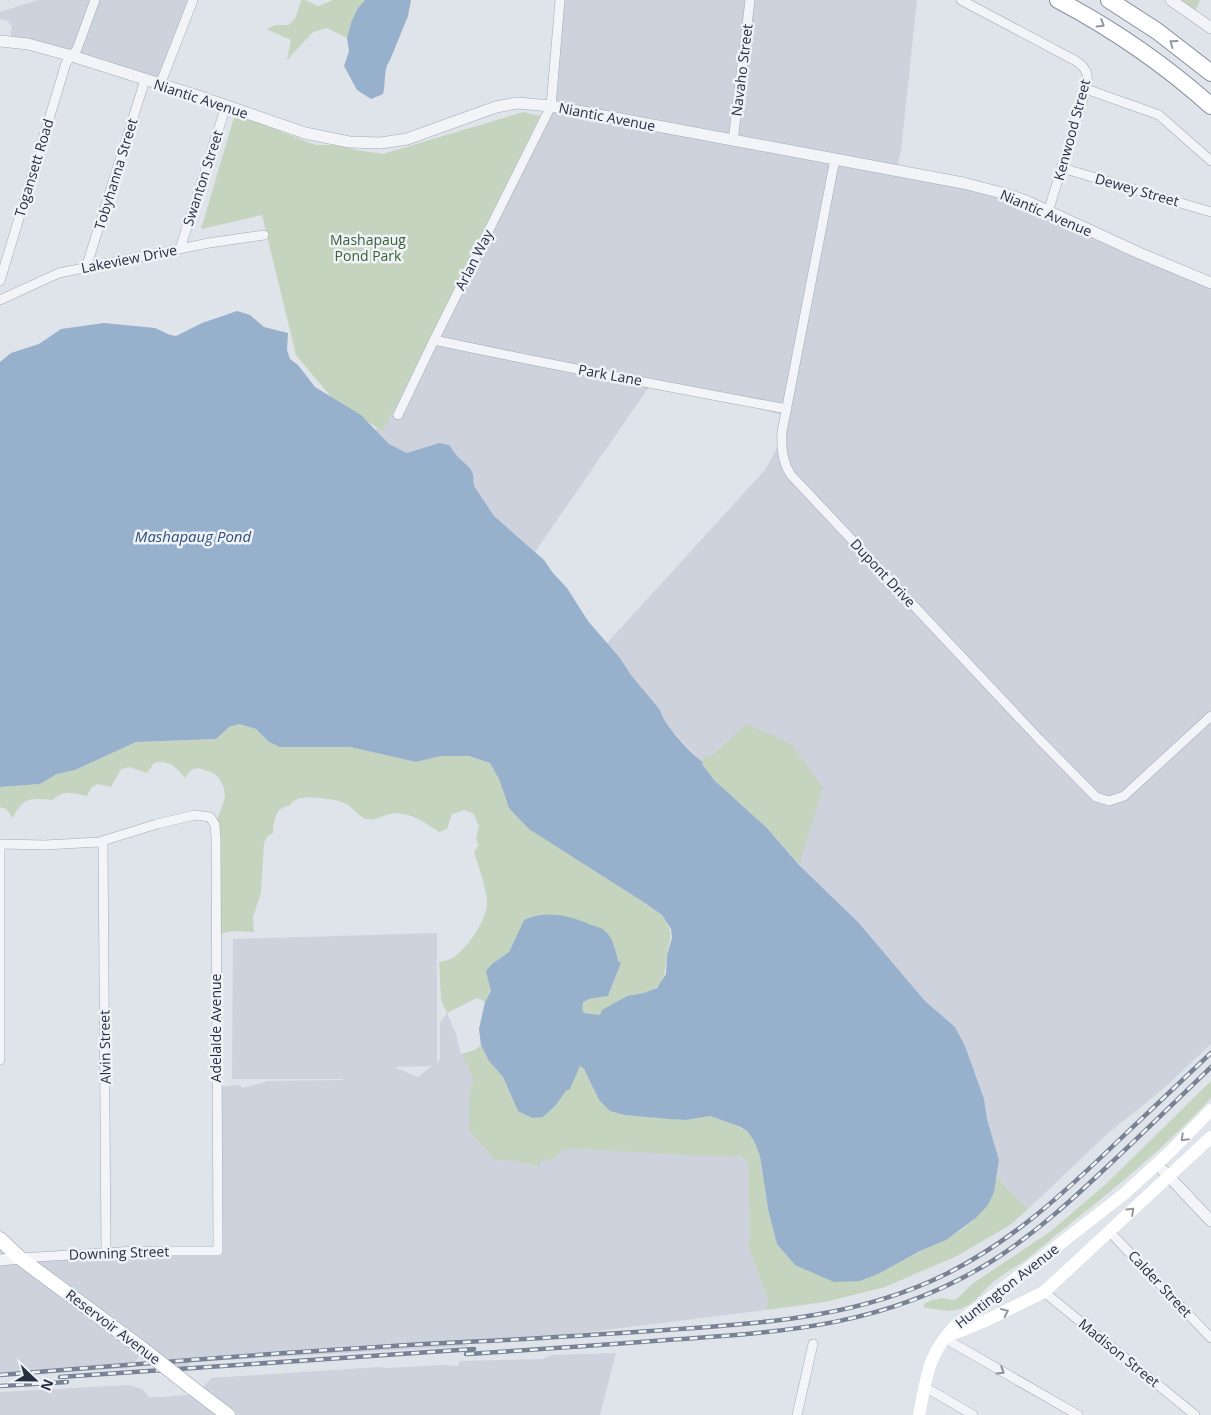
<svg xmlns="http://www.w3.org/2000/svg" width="1211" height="1415" font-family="'Open Sans',sans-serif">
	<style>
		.built { fill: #cdd2dc; fill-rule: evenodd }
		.green { fill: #c5d4bf }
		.water { fill: #97b1cc }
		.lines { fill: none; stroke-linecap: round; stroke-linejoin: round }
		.minor-casing { stroke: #a4aab4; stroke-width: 10 }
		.tertiary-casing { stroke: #a4aab4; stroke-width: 12 }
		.primary-casing { stroke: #9da7b6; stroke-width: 15 }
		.motorway-casing { stroke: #8590a1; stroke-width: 18 }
		.minor { stroke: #f2f4f7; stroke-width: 9 }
		.tertiary { stroke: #f2f4f7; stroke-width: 11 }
		.secondary { stroke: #fff; stroke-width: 12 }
		.primary { stroke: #fff; stroke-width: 14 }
		.motorway { stroke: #fff; stroke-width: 16 }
		.rail-casing { stroke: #778294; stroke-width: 4.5 }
		.rail { stroke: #eff2f7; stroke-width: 2.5; stroke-dasharray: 8; stroke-linecap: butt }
		.primary-bridge-casing { stroke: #9da7b6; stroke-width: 15; stroke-linecap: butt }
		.primary-bridge { stroke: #fff; stroke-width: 14 }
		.oneway { stroke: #9398a0 }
		.oneway2 { stroke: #8c929c }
		.labels { text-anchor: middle; stroke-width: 5; stroke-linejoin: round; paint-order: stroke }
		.street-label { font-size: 14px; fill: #273042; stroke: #eff2f7 }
		.park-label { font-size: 14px; fill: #3b5f33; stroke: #eff2f7 }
		.water-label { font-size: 15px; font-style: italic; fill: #2d4f79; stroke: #eff2f7 }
	</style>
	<rect width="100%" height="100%" fill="#dfe3ea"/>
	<path class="built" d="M38,0h155l-30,86 -153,-45 2,-16h-2l-2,-4 -8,-2v-7z
		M561,0h356l-16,151 -5,19 104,23 211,92v759l-49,46 -55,44 -79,75 -21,-20 -5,-9 -6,-1 3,-19 -12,-41 -3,-19 -29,-73 -30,-26 -67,-79 -57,-55v-10l-54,-133 -38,34 -4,-2 -2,6 -3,-2 -29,-30 -32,-46 -8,-9 -11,-17 -13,-15 158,-173 13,-24 4,-31 -129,-34 -118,171 -41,-36 -20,-30 -1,-12 -3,-6 -13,-12 -8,-11 -10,-2 -32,10 -18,-9 -14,-14 11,-10 34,-74 15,-7 115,-231z
		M437,933v129l3,-3v-37l7,-9 9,21 5,20 9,17 3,10 -4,13v37l20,22 4,7 21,1 24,6 4,-8 15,-1 5,-8 13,-1 163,6 10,5 2,79 -2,7 20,53 -2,11 -224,28 -73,2 -3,6 -275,16 -13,15 -36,-24 -12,15 -130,8v-135l16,15 199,-4 2,-165 22,-2 4,3 25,-7 73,-1 4,-1h-113l1,-140zM432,1066l-14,11 -24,-10 37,-1z
		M616,1353l-16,62h-600v-23l128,-7 14,4 7,8h14l35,-3 13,-16 168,-11 8,1 54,-3 17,1 2,-5 82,-2 10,-4z"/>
	<path class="green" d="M301,0h4l13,6 15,-6h32l-7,8 -11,30 -20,-10 -14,4 -26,28 4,-20 -25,-11 11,-4h12l7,-8z
		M1168,0h32l-5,11z
		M523,112l17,4 -157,315 -46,-27 -41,-49 -34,-140 -61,14 34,-115 81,31h27l13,5 27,4z
		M239,724l17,5 13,13 11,5h70l66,15 25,-6h28l21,7 9,16 10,29 153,107c12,19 9,18 5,39 -3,20 0,32 -23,39 -6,2 -13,1 -19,4 -8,5 -17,12 -25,18l-16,-2 -2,-4v-7l7,-3 19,-3 13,-33 -3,-1 -4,-18 -90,-24 -15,32 -17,12 -1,27 -6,11 -8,-4 -30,15 -6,-13 -2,-38c5,-1 10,-2 14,-4 14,-10 35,-39 34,-56 0,-12 -9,-37 -13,-50l5,-7 -3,-6 3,-13 -6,-13 -9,-3 -12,4 -5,15 -8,3c-15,-10 -31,-22 -50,-18 -7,2 -15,7 -23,5 -7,-2 -12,-10 -18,-14 -8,-6 -36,-9 -46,-7 -5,0 -10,4 -13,8 -14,1 -15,15 -16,27l-6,4 -3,6 -3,50 -8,24 1,15 -23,-1 -15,4 -1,-110 10,-27 -1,-10 -5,-10 -6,-5 -15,-5 -7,2 -6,8c-8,-10 -17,-19 -31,-15l-7,10 -18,-6 -8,2 -10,18 -14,-3 -6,4 -4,8c-13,-2 -24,-7 -34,4 -23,-2 -30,-3 -40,18l-7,-9 -6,-2v-20l40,-3 17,-10 18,-4 61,-28 80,-3 13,-12z
		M746,724l37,16 10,6 30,42 -22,69v9l-35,-39 -52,-47 -12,-16 3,-9 4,3z
		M481,1045l8,16 14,16 15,33 38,-5 11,-17 3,1 9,-23 5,3 15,31 26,15 61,5 24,-4 31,11 7,5 6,9 6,15 8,53 92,72c21,-8 39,-19 59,-29 34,-17 70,-30 77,-73l5,1 6,9 21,20 -18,16 -53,31 -72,31 -60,15 -59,8 2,-11 -20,-53 2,-7 -2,-79 -10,-5 -5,2 -158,-8 -13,1c-5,9 -9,11 -20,9l-3,8 -25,-6 -21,-1 -4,-7 -20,-22v-37l4,-13 -3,-10 -9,-17 14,-4z
		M1211,1081v17c-54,59 -117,106 -178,156 -13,11 -28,18 -41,29 -10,9 -18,22 -32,26 -12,4 -26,0 -37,-2l1,-3 8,-4 10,-2 12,2 4,-2 14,-14 79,-53 56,-48z"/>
	<path class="water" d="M365,0h46l-3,16 -18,44c-7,9 -4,23 -7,34l-12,5 -14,-9 -13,-24 5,-15 -2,-13 4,-15 7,-15z
		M237,311l13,4 14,12 24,6 -1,17 3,9 8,6 17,22 46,28 28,29 18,9 32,-10 10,2 8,11 13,12 3,6 1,12 20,30 50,44 9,13 14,15 21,33 32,37 11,17 29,35c3,14 31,44 43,52l-1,2 12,16 52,47 35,40 57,55 67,79 30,26 10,19 19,53 3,20 12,41 -5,32 -6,13 -12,13 -30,22 -26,11 -42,23 -18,7 -26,1 -39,-17 -18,-21 -9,-35 -8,-53 -6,-15 -6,-9 -7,-5 -31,-11 -24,4 -17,-1 -44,-4 -15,-4 -11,-11 -15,-31 -4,-3 -10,23 -3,2v-2l-11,16 -13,12 -11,1 -14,-7 -15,-34 -14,-16 -8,-16 -2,-16 6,-27 6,-11 -5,-20 6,-7 17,-12 15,-32c22,-10 44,-5 65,4 4,2 11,3 15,6 9,7 12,21 14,31l3,2 -13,33 -19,3 -6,3 -1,7 2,4 16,2 2,-5 25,-14 17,-3 13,-5 9,-14 1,-19 5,-17 -1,-9 -9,-14 -17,-12 -116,-74 -20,-21 -10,-29 -9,-16 -21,-7h-28l-25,6 -66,-15h-70l-11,-5 -13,-13 -17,-5 -10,3 -13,12 -80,3 -61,28 -18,4 -17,10 -40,3v-425l11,-9 28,-9 22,-15 43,-6 51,5 15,7 6,1 26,-13z"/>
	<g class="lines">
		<defs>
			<path id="minor" d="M961,0l115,61c12,8 13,15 10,28l-38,123
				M160,85l33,-85
				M1086,89l73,26 52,46
				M733,141l17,-141
				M835,159l-53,273c-1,15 0,30 9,43l248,264 57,58 13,4 15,-5 87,-80
				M1062,168l149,44
				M180,249l46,-143
				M86,268l59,-188
				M0,281l66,-218 11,-14 18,-49
				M0,300l59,-27 150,-30 55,-8
				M434,340c117,25 235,47 353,69
				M398,415l36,-75 117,-234 9,-106
				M103,841l3,411
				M0,844l45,1 54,-3 58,-18 38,-9 15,2 5,8 1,13 2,413h-82l-116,7
				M0,1060v-216
				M1109,1231l102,107
				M1044,1292l151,123
				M944,1338l134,77
				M925,1387l48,28
				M797,1415l16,-71"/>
			<path id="tertiary" d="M1171,0l40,28
				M0,41l28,3 44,12 126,40 107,37 44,9 32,1 26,-4 89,-32 21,-4 34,3 412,77 39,10 24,8 113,52 72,30
				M1157,1164l54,57
				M0,1260l20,-2"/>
			<path id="primary" d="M0,1239l20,19 120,89
				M191,1387l37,28"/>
			<path id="motorway" d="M1058,0c55,29 107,65 153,106
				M1109,0l48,31 54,42"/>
		</defs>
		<use href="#minor" class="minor-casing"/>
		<use href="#tertiary" class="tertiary-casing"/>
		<use href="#primary" class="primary-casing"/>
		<use href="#motorway" class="motorway-casing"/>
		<use href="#minor" class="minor"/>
		<use href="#tertiary" class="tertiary"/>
		<path class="secondary" d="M946,1337l39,-16 59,-29 167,-155
			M919,1415c8,-39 8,-60 37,-90l168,-131 47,-43 40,-41"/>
		<use href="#primary" class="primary"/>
		<use href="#motorway" class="motorway"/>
		<defs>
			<path id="rail" d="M466,1354c67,-4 134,-9 201,-14 118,-8 221,-14 325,-79 44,-28 82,-63 119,-98 34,-32 67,-64 100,-96
				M0,1375c148,-12 296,-24 444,-32 74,-3 148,-8 222,-13 96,-7 192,-12 280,-56 65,-32 118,-81 170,-131 32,-30 63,-60 95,-90
				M60,1377l414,-28
				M0,1386l67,-4"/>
		</defs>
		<use href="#rail" class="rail-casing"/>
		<use href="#rail" class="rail"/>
		<defs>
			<path id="primary-bridge" d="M140,1347l51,40"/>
		</defs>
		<use href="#primary-bridge" class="primary-bridge-casing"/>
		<use href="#primary-bridge" class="primary-bridge"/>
	</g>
	<defs><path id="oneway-chevron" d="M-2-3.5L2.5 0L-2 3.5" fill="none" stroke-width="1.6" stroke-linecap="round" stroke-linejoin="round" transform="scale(1.25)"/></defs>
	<g class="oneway">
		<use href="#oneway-chevron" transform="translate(1101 24) rotate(32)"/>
		<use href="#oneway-chevron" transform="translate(1173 43) rotate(-144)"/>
		<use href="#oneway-chevron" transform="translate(1184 1138) rotate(135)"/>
		<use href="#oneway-chevron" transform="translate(1131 1211) rotate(-43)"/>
		<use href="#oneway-chevron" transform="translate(1005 1312) rotate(-25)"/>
	</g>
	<use class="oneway2" href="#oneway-chevron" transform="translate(1001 1371) rotate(32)"/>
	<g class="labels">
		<g class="street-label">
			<text transform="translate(742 70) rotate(-83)" y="5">Navaho Street</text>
			<text transform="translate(201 99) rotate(18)" y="5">Niantic Avenue</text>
			<text transform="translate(607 117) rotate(11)" y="5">Niantic Avenue</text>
			<text transform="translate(1072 130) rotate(-75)" y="5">Kenwood Street</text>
			<text transform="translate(34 168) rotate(-73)" y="5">Togansett Road</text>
			<text transform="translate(116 174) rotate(-73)" y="5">Tobyhanna Street</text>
			<text transform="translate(203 178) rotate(-72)" y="5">Swanton Street</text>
			<text transform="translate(1137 190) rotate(16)" y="5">Dewey Street</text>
			<text transform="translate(1046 213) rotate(23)" y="5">Niantic Avenue</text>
			<text transform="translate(129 259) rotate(-11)" y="5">Lakeview Drive</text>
			<text transform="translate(474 260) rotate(-63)" y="5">Arlan Way</text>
			<text transform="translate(610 375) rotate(10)" y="5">Park Lane</text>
			<text transform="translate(883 573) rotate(47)" y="5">Dupont Drive</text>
			<text transform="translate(216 1028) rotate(-90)" y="5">Adelaide Avenue</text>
			<text transform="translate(105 1047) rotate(-91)" y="5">Alvin Street</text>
			<text transform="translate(119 1253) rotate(-2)" y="5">Downing Street</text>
			<text transform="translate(1160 1284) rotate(47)" y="5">Calder Street</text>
			<text transform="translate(1007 1286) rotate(-38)" y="5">Huntington Avenue</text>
			<text transform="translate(113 1327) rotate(37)" y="5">Reservoir Avenue</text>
			<text transform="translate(1119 1353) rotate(39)" y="5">Madison Street</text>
		</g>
		<g class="park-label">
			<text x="368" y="245">Mashapaug<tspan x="368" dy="16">Pond Park</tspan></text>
		</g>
		<g class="water-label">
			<text x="193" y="542">Mashapaug Pond</text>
		</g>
	</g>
	<g transform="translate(35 1380) rotate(112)" stroke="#eff2f7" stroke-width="4" paint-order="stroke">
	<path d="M0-4L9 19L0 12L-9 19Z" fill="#273042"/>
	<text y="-8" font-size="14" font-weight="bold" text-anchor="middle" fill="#273042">N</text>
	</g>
</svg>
